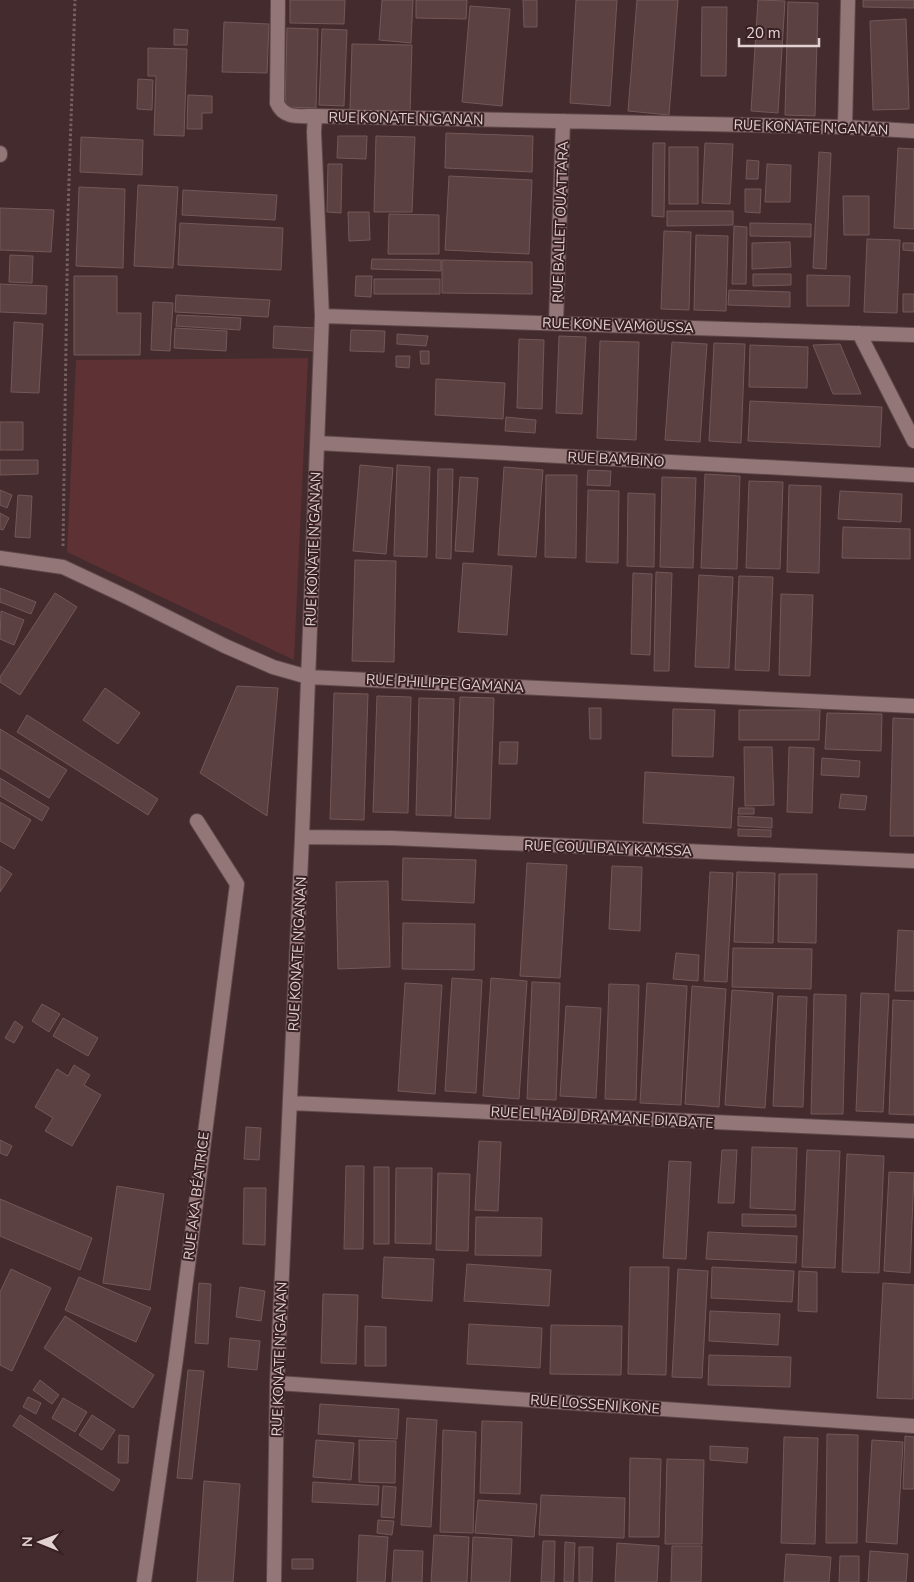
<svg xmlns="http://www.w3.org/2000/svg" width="914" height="1582" font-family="'Nunito Sans',sans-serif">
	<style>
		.green { fill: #5e3134 }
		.building { fill: #5b4142; stroke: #735859 }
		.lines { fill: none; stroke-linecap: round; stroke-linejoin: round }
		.minor-casing { stroke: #5e484a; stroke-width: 16 }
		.path { stroke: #776162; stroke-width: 3; stroke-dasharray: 2.5 2.5; stroke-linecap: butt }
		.minor { stroke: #937677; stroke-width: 14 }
		.labels { text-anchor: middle; stroke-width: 4; stroke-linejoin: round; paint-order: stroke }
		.street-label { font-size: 14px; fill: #e2d1d2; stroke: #392123 }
	</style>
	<rect width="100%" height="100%" fill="#442b2d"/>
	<path class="green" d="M308,358l-14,302 -227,-108 9,-192z"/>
	<path class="building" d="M290,0h55l-1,24 -54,-1z
		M382,0h31l-2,43 -32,-3z
		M416,0h51l-1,19 -50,-1z
		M523,0h14v27h-13z
		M576,0h41l-7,106 -40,-3z
		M637,0h41l-9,115 -41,-4z
		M758,0l27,1 -7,112 -27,-2z
		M863,0h51v8l-51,-1z
		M788,2l30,1 -3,113 -30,-1z
		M470,6l40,3 -8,97 -40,-4z
		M702,7h25l-1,69h-25z
		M906,19l3,90 -36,1 -3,-89z
		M224,22l45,2 -2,49 -45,-1z
		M287,28l31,1 -2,79 -31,-1z
		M174,29l14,1 -1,15h-13z
		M322,29l25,1 -3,76 -25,-1z
		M352,44l60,1 -2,67 -60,-2z
		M148,48l39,1 -3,87 -30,-1 2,-59h-8z
		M138,79l15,1 -1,30 -15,-1z
		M188,95l24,1v17h-10v16h-15z
		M446,133l87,3 -1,36 -87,-4z
		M338,136h29l-1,23 -29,-1z
		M376,136l39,1 -3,75h-38z
		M81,137l62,3 -1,35 -62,-3z
		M653,143h12l-1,74 -12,-1z
		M705,143l28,1 -3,60 -28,-1z
		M669,147h29v57h-29z
		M898,148l16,1v80l-20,-1z
		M819,152l12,1 -5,116 -13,-1z
		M747,160l12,1 -1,18h-12z
		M328,164h14l-1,49 -14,-1z
		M767,164l24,1 -1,37h-25z
		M449,176l83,4 -3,74 -84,-4z
		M138,185l40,2 -5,81 -39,-2z
		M79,187l46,2 -2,79 -47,-2z
		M745,189h16l-1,24 -15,-1z
		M183,190l94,5 -2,25 -93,-5z
		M843,196h26v39h-25z
		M0,208l54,2 -3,42 -51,-2z
		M667,211h66v14l-66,1z
		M348,212h21l1,28 -21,1z
		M389,214l50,1v39h-51z
		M180,223l103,5 -2,42 -103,-5z
		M750,223l61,1v13l-61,-1z
		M734,226l13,1 -1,57h-14z
		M664,231l27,1 -2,78 -28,-1z
		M696,235l32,1 -2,75 -32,-1z
		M867,239l33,1 -3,73 -33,-1z
		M790,242l1,25 -39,2v-26z
		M903,243h11v8l-11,-1z
		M10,255l23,1 -1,27 -23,-1z
		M372,259l69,1v11l-70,-2z
		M442,260l90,2v32l-90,-1z
		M753,274h38v11l-38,1z
		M807,275l43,1 -1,30h-42z
		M74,276h43v37h24l-1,42h-66z
		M356,276h16l-1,21 -16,-1z
		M374,279h66v15h-66z
		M0,284l47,2 -1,28 -46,-2z
		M729,290l61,2v15l-62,-2z
		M903,294h11v18h-11z
		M176,295l94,5 -2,17 -93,-5z
		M153,302l20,1 -3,48 -19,-1z
		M177,315l64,3 -1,12 -64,-4z
		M14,322l29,2 -4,69 -28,-1z
		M274,326l42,2 -1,23 -42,-3z
		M175,328l52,3 -1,20 -52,-3z
		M351,330l34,1 -1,21 -34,-1z
		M397,334l31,2 -2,10 -29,-2z
		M559,336l27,1 -4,77 -26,-1z
		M519,339l25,1 -2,69 -25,-1z
		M600,341l39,1 -3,98 -39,-2z
		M672,342l35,2 -7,98 -35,-2z
		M714,343l31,1 -4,99 -32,-2z
		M840,344l21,50h-28l-20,-49z
		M750,345l58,2 -1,41 -58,-1z
		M420,351h9v13h-8z
		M396,356h14l-1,12 -13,-1z
		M436,379l69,4 -2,36 -68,-4z
		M750,401l132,6 -2,40 -132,-6z
		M506,417l30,3 -1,13 -30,-2z
		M0,422h23v28h-23z
		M0,460h38v14l-38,1z
		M360,465l33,3 -7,86 -33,-3z
		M397,465l33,2 -3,90 -33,-1z
		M504,467l39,3 -7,87 -38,-2z
		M438,469h15l-2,90 -15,-1z
		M588,470l23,1 -1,15 -23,-1z
		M705,474l35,2 -3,93 -36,-1z
		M546,475h31l-1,83 -31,-1z
		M460,477l18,1 -5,74 -18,-1z
		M662,477l34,1 -3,90 -33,-1z
		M749,481l34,1 -3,87 -34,-1z
		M789,485l32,1 -2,87 -32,-1z
		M0,490l12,5 -5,13 -7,-3z
		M588,490l31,1 -1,72 -32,-1z
		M840,491l62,3 -1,28 -63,-3z
		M628,493l27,1 -1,73 -27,-1z
		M18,495l14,1 -2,42 -15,-1z
		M0,513l9,5 -6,12 -3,-1z
		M843,527l67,2v30l-68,-1z
		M355,560l41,1 -2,101 -42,-1z
		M463,563l49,3 -5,69 -49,-3z
		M656,572l16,1 -3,98h-15z
		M633,573l19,1 -2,81 -19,-1z
		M699,575l34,2 -4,91 -34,-1z
		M739,576l34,1 -4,94 -34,-1z
		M0,588l36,14 -5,12 -31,-12z
		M55,593l22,14 -57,88 -20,-13v-5z
		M781,594l32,1 -3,81 -31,-1z
		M1,611l23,9 -10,25 -14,-6z
		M237,686l41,2 -11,128 -67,-43z
		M105,688l35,25 -22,31 -35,-24z
		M334,693l34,1 -4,126 -34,-1z
		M377,696l34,1 -3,116 -35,-1z
		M460,697l34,1 -4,121 -35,-1z
		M419,698l35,1 -3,117 -35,-1z
		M589,708h12v31h-11z
		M673,709l42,1 -2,47 -41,-1z
		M739,710h81l-1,30h-80z
		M827,713l55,1 -1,37 -56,-2z
		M27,715l131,84 -10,16 -131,-83z
		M893,718l21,1v117h-24z
		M0,729l67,41 -18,28 -49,-30z
		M500,742h18l-1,22h-18z
		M744,747h28l2,58 -29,1z
		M789,747l25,1 -2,65 -25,-1z
		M822,758l38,3 -1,16 -38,-2z
		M645,772l89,5 -3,51 -88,-5z
		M0,778l49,30 -7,13 -42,-25z
		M841,794l26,2 -2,14 -26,-2z
		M0,802l31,18 -17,29 -14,-8z
		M739,808h15v6h-16z
		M738,816l34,2v10l-34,-2z
		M738,829l33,1v7l-33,-1z
		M403,858l73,2 -2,43 -72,-3z
		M527,863l40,2 -7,113 -40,-2z
		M0,866l12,8 -12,18z
		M612,866l30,1 -2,64 -31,-2z
		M710,872l23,1 -6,109 -23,-1z
		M737,872l38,1 -2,70 -39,-1z
		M779,874h38l-1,69 -38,-1z
		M388,881l2,86 -52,2 -2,-87z
		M403,923l72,1 -1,46 -72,-1z
		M898,930l16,1v60h-19z
		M733,948l79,1 -1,40 -79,-2z
		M676,953l23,2 -1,26 -25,-2z
		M452,978l30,2 -6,113 -31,-2z
		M491,978l36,3 -8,118 -36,-3z
		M532,982l28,1 -4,117 -29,-1z
		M405,983l37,2 -7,109 -37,-3z
		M647,983l40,3 -6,119 -41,-2z
		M609,984l30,1 -3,115 -31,-1z
		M692,986l34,3 -7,118 -34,-3z
		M732,990l41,3 -8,115 -40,-3z
		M861,993l28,1 -6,118 -27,-1z
		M814,994l32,1 -3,119h-32z
		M778,996l29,1 -4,110 -30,-1z
		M893,1000l21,1v114l-25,-1z
		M42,1004l18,10 -11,18 -17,-11z
		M566,1006l35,2 -5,90 -36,-2z
		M63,1018l35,20 -10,18 -35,-20z
		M15,1021l8,6 -9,16 -9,-5z
		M74,1065l16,10 -6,10 17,10 -29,51 -27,-15 8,-13 -18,-11 22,-38 11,7z
		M246,1127l15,1 -2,32 -15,-1z
		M0,1140l12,6 -5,10 -7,-3z
		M479,1141l22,1 -3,69 -23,-1z
		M752,1147l45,1 -2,62 -45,-2z
		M722,1150h15l-3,53h-16z
		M807,1150l33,1 -5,117 -33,-1z
		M847,1154l37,2 -5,117 -37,-1z
		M669,1161l22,1 -5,97 -23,-1z
		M346,1166h18l-1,83h-19z
		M374,1167h15v77h-15z
		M396,1168h36l-1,76 -36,-1z
		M889,1172l25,1 -4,100 -26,-2z
		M438,1173l32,1 -2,77 -32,-1z
		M117,1186l47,8 -14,96 -47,-7z
		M244,1188h22l-1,57 -22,-1z
		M0,1199l92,39 -12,32 -80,-34z
		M742,1214l54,1v12l-54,-1z
		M476,1217l66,1 -1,38 -66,-1z
		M708,1232l89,4 -1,27 -90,-4z
		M384,1257l50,2 -2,42 -50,-3z
		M467,1264l84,6 -2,36 -85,-5z
		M630,1267h39l-3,108 -38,-1z
		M712,1267l82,4 -2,31 -81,-4z
		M11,1269l40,19 -39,83 -12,-6v-73z
		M678,1269l30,2 -6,107 -30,-1z
		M799,1271l18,1v40l-19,-1z
		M79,1277l72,31 -15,34 -71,-32z
		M199,1283l12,1 -3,60 -13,-1z
		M883,1283l31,2 -1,114 -36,-1z
		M240,1287l25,4 -4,30 -25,-4z
		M323,1294l35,1 -2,69 -35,-1z
		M710,1311l70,3 -2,31 -69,-4z
		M65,1316l89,59 -21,33 -89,-60z
		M469,1324l73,4 -2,40 -73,-4z
		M551,1325l71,1 -1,49 -71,-1z
		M365,1326l21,1v39h-21z
		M230,1338l30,3 -3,29 -29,-3z
		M709,1355l82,2 -1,30 -82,-2z
		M188,1370l16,1 -12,108 -15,-1z
		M40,1380l19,15 -7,9 -19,-14z
		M28,1397l13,6 -5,11 -13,-7z
		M63,1398l24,14 -12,20 -23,-14z
		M320,1404l79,5 -2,30 -79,-5z
		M20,1415l100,65 -7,11 -100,-65z
		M92,1415l23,15 -13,20 -23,-15z
		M407,1418l30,2 -6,107 -30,-2z
		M482,1421l40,1 -2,72 -40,-1z
		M443,1430l33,2 -3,101 -33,-1z
		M827,1434l31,1 -1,108h-31z
		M119,1435l10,1 -1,27h-10z
		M905,1436l9,1v52h-11z
		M784,1437l34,1 -3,106 -34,-1z
		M316,1440l38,3 -3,37 -38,-3z
		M359,1440l37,1 -1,42 -36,-1z
		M872,1440l31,2 -6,102 -31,-2z
		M710,1446l38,2 -1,15 -37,-3z
		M630,1458l31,1 -2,78h-30z
		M667,1459l37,1 -2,84h-37z
		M204,1481l36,3 -7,98h-36z
		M313,1482l66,4 -1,19 -66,-3z
		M383,1486l13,1 -2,31 -13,-1z
		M541,1495l84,3 -1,40 -85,-3z
		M478,1500l59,4 -3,33 -59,-4z
		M378,1520l16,1 -2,14 -15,-2z
		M359,1535l29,2 -3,45h-28z
		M434,1535l35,2 -2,45h-36z
		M473,1537l39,2 -2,43h-39z
		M543,1541h12l-1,41h-13z
		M565,1542l10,1 -2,39h-9z
		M617,1543l42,3 -2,36h-42z
		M672,1546h30l-1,36h-30z
		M579,1547h14l-1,35h-13z
		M394,1550l29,1 -1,31h-30z
		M870,1551l38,3 -2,28h-38z
		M786,1554l45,3 -2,25h-45z
		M840,1556h19v26h-20z
		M292,1559h21v10h-21z"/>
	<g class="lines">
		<defs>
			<path id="minor" d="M278,0l-1,103c7,16 22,13 38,13
				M845,127l3,-127
				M0,155v-2
				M322,316l592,19
				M556,323l7,-202
				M859,333l55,108
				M317,443l597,32
				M0,558l63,9 66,31 96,48 48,21 35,10 606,29
				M302,837l90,1 522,23
				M290,1103l624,28
				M277,1383l637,43
				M144,1582l32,-223 61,-475 -40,-63
				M274,1582l3,-199 25,-546 20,-521 -8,-184 1,-16 530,11 69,4"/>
		</defs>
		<use href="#minor" class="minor-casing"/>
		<path class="path" d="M63,546l5,-334 7,-212"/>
		<use href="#minor" class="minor"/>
	</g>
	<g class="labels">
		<g class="street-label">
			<text transform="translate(406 118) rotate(1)" y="5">RUE KONATE N'GANAN</text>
			<text transform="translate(811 127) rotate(2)" y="5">RUE KONATE N'GANAN</text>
			<text transform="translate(560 222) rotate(-88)" y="5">RUE BALLET OUATTARA</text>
			<text transform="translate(618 325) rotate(2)" y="5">RUE KONE VAMOUSSA</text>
			<text transform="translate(616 459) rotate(3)" y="5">RUE BAMBINO</text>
			<text transform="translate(313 549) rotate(-88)" y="5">RUE KONATE N'GANAN</text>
			<text transform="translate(445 683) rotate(3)" y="5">RUE PHILIPPE GAMANA</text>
			<text transform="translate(608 848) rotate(2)" y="5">RUE COULIBALY KAMSSA</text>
			<text transform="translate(297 954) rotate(-87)" y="5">RUE KONATE N'GANAN</text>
			<text transform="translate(602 1117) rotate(3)" y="5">RUE EL HADJ DRAMANE DIABATE</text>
			<text transform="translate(196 1196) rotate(-83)" y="5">RUE AKA BÉATRICE</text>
			<text transform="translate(279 1359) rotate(-88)" y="5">RUE KONATE N'GANAN</text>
			<text transform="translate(595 1404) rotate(4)" y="5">RUE LOSSENI KONE</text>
		</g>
	</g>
	<g transform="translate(40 1542) rotate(271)" stroke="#392123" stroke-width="4" paint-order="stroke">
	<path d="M0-4L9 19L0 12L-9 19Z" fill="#e2d1d2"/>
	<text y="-8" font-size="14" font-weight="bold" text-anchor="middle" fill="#e2d1d2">N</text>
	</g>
	<path d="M739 38v8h80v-8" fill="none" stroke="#e2d1d2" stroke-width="2.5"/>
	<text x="746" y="38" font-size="15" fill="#e2d1d2" stroke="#392123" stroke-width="4" paint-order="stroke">20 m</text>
</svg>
